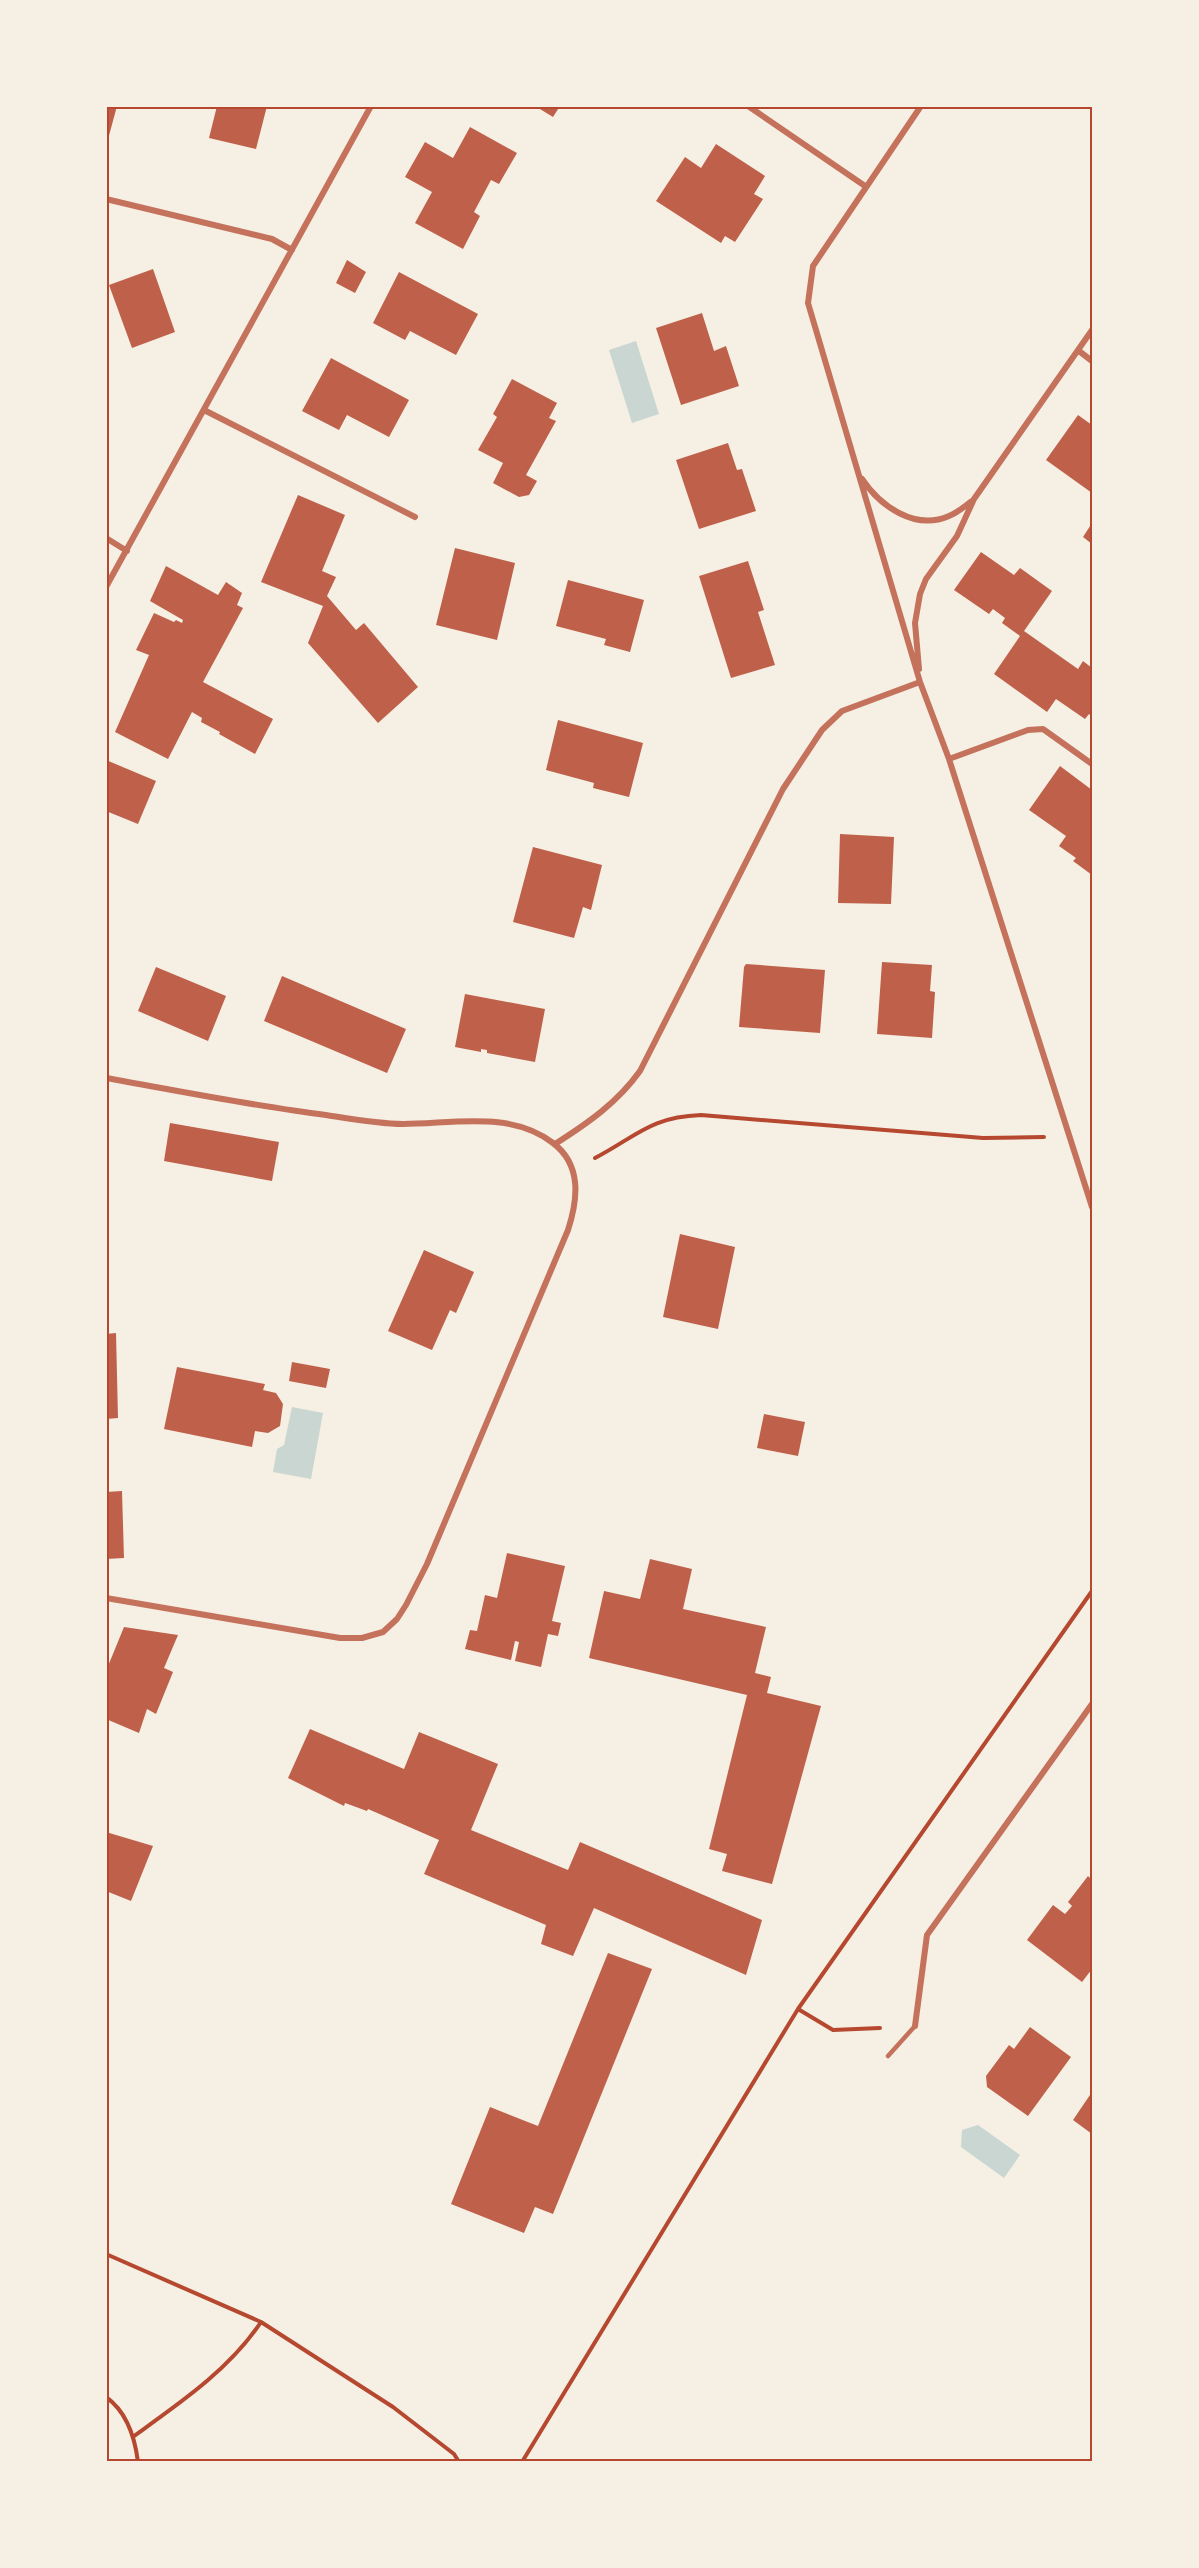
<svg xmlns="http://www.w3.org/2000/svg" width="1199" height="2568" font-family="Manrope,sans-serif">
	<style>
		.water { fill: #c9d6d2 }
		.building { fill: #bf614a }
		.lines { fill: none; stroke-linecap: round; stroke-linejoin: round }
		.path { stroke: #b5482f; stroke-width: 4 }
		.service { stroke: #c5725c; stroke-width: 4.5 }
		.minor { stroke: #c5725c; stroke-width: 6 }
		.neatline { fill: none; stroke: #b5482f; stroke-width: 2 }
	</style>
	<rect width="100%" height="100%" fill="#f6efe4"/>
	<path class="water" d="M636,341l23,73 -27,9 -23,-73z
		M292,1407l31,6 -12,66 -38,-7 4,-23 7,-4z
		M978,2125l42,30 -16,23 -43,-31 1,-17z"/>
	<path class="building" d="M106,106h11l-10,37h-1z
		M217,106h50l-11,43 -47,-11z
		M535,106h25l-7,11z
		M470,127l47,26 -18,31 -8,-4 -17,32 6,4 -17,33 -48,-26 17,-31 -27,-15 20,-35 28,16z
		M716,144l49,32 -11,18 9,5 -28,43 -10,-6 -4,7 -65,-42 29,-44 16,11z
		M347,260l19,12 -11,21 -19,-10z
		M153,269l22,63 -43,16 -23,-63z
		M399,272l79,42 -22,41 -46,-24 -5,9 -32,-17z
		M702,313l12,38 12,-5 13,40 -58,19 -25,-77z
		M331,358l78,42 -20,37 -42,-22 -8,15 -37,-19z
		M512,379l45,24 -8,15 7,3 -30,54 11,6 -8,14 -10,2 -26,-14 10,-20 -25,-13 19,-33 -4,-3z
		M1078,415l14,10v68l-46,-33z
		M728,443l9,27 5,-1 14,42 -57,18 -23,-69z
		M298,495l47,20 -23,56 14,6 -9,19 29,34 8,-7 54,64 -40,36 -70,-80 15,-37 -62,-24z
		M1092,523v21l-9,-7z
		M455,548l60,15 -18,77 -61,-15z
		M981,552l33,23 6,-7 32,23 -28,40 54,38 5,-8 9,7v49l-3,-3 -4,5 -29,-20 -9,13 -53,-38 26,-38 -18,-13 3,-5 -12,-9 -4,5 -35,-24z
		M748,561l16,49 -6,2 17,53 -44,13 -32,-102z
		M166,566l52,29 8,-13 16,11 -5,12 6,3 -40,74 70,37 -18,35 -36,-20 1,-2 -19,-10 1,-4 -10,-6 -24,47 -53,-27 34,-77 -13,-5 18,-37 20,9 2,-2 6,3 1,-3 -33,-19z
		M568,580l76,20 -14,52 -26,-7 2,-6 -50,-13z
		M558,720l85,23 -14,54 -36,-9 1,-5 -48,-13z
		M106,760l50,21 -18,43 -32,-13z
		M1060,766l32,24v85l-19,-14 3,-3 -17,-12 7,-10 -37,-26z
		M840,834l54,3 -3,67 -53,-1z
		M533,847l69,18 -11,45 -8,-3 -9,31 -61,-16z
		M882,962l50,3 -2,26 5,1 -3,46 -55,-4z
		M746,964l79,6 -5,63 -81,-6 5,-60z
		M156,967l70,29 -18,45 -70,-30z
		M282,976l124,53 -19,44 -123,-52z
		M465,994l80,15 -10,53 -48,-9v-3l-6,-1v3l-26,-5z
		M170,1123l109,19 -7,39 -108,-20z
		M680,1234l55,13 -17,82 -55,-12z
		M424,1250l50,22 -18,41 -6,-3 -18,40 -44,-19z
		M116,1333l2,85 -12,1v-85z
		M292,1362l38,7 -4,19 -37,-7z
		M177,1367l88,17 -2,6 13,3 7,11 -3,22 -12,7 -13,-2 -3,16 -88,-18z
		M764,1414l41,8 -7,34 -41,-8z
		M122,1491l2,67 -18,1v-67z
		M507,1553l58,13 -13,55 9,2 -3,13 -10,-2 -7,33 -26,-6 4,-19 -4,-1 -4,19 -46,-11 5,-19 7,1 8,-36 12,3z
		M650,1559l42,10 -9,40 83,18 -11,46 16,4 -4,16 54,13 -49,178 -50,-13 5,-17 -18,-5 38,-154 -158,-37 15,-67 36,8z
		M124,1627l54,8 -14,33 9,4 -17,42 -9,-5 -8,24 -33,-14v-48z
		M310,1729l94,40 15,-37 79,32 -27,66 97,40 12,-28 182,78 -16,55 -152,-67 -21,48 -32,-12 5,-19 -122,-51 15,-34 -71,-31 -1,2 -22,-8 -1,3 -56,-28z
		M106,1832l47,14 -22,55 -25,-10z
		M1088,1876l4,4v89l-10,13 -55,-42 26,-35 12,9 7,-8 -4,-4z
		M608,1953l44,16 -99,245 -18,-7 -11,26 -73,-29 39,-97 48,19z
		M1030,2027l41,30 -43,59 -41,-29 -1,-11 23,-31 5,4z
		M1092,2092v42l-19,-14z"/>
	<g class="lines">
		<path class="path" d="M595,1158c42,-22 55,-41 106,-43l282,23 61,-1
			M880,2028l-47,2 -35,-21 294,-418
			M106,2254l155,68 132,85 61,47 5,8
			M106,2397c21,15 29,41 32,65
			M134,2436c46,-33 96,-67 127,-114
			M522,2462l276,-453"/>
		<path class="service" d="M888,2056l27,-30"/>
		<path class="minor" d="M748,106l117,80
			M921,106l-108,160 -5,37 112,379 29,77 143,448
			M106,199l166,40 20,11
			M1079,351l13,10
			M204,410l211,107
			M862,479c18,27 53,52 87,37 8,-3 16,-10 23,-15
			M106,538l21,13
			M106,587l265,-481
			M919,669l-4,-46 5,-29 6,-15 31,-43 17,-37 118,-169
			M949,759l79,-29 15,-1 49,35
			M106,1078c73,13 147,28 220,37 25,4 52,9 77,9 49,0 107,-14 150,19 29,22 25,56 15,87l-141,334 -21,41 -9,14 -14,13 -21,6h-22l-234,-40
			M555,1144c33,-21 62,-41 85,-73l143,-282 39,-59 20,-19 78,-29
			M915,2026l12,-91 165,-231"/>
	</g>
	<rect width="1199" height="2568" fill="none" stroke="#f6efe4" stroke-width="216"/>
	<rect x="108" y="108" width="983" height="2352" class="neatline"/>
</svg>
